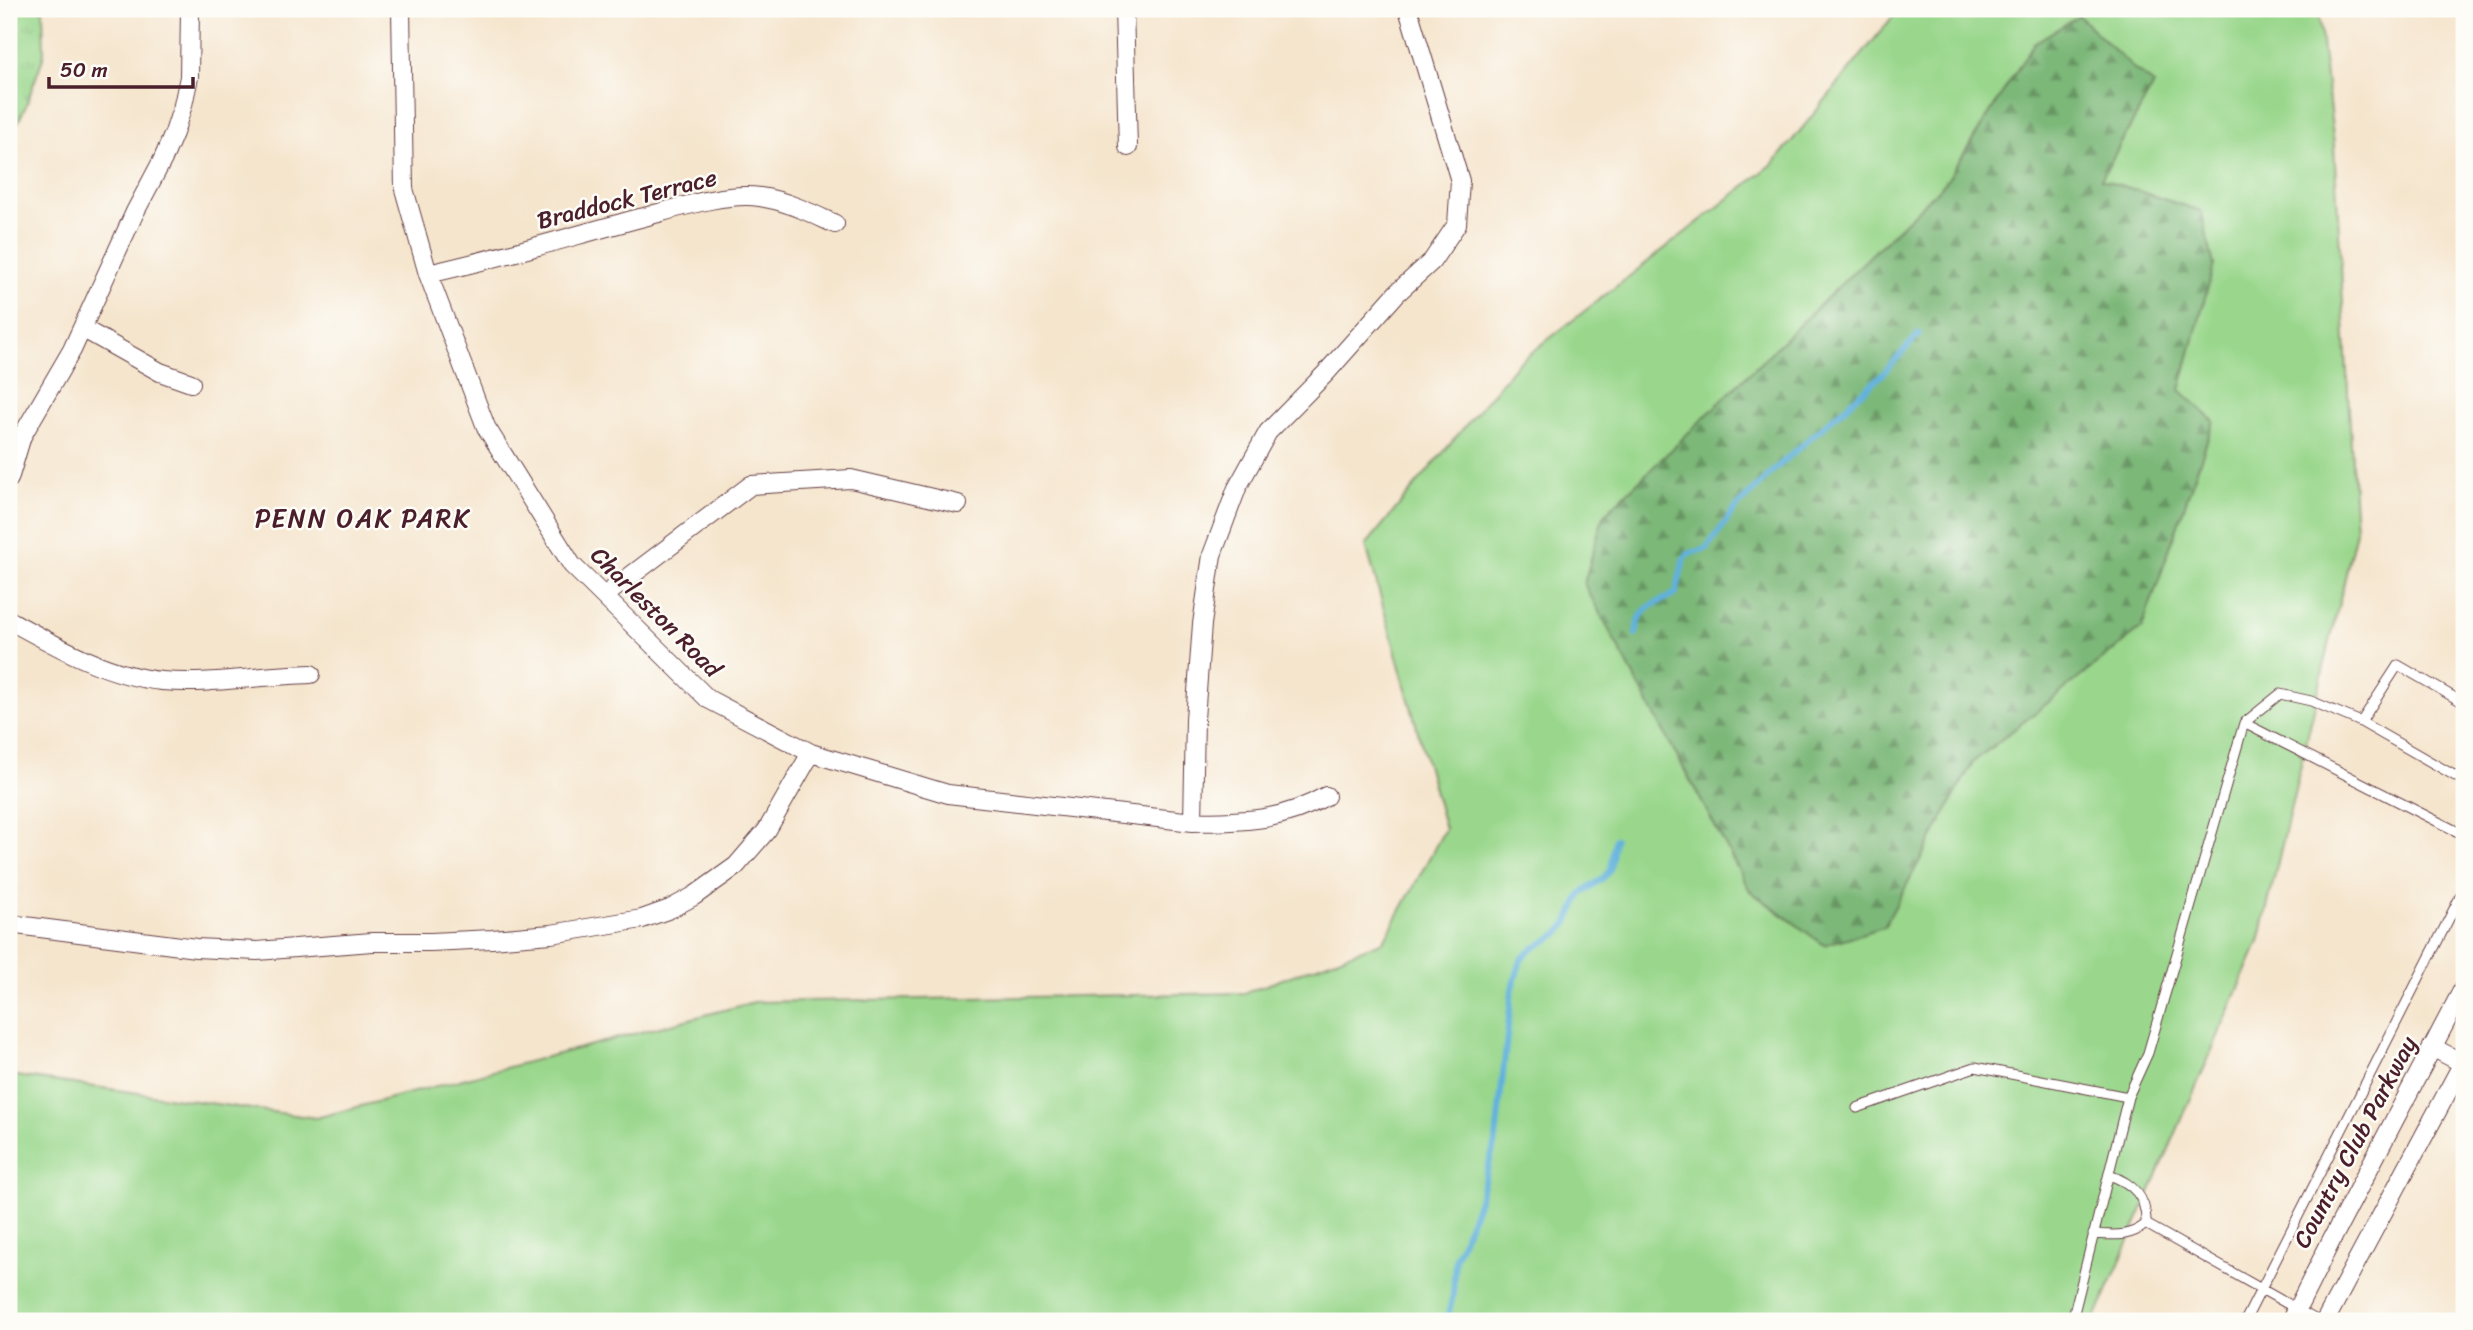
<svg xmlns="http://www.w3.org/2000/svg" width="2473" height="1330" font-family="Sriracha,sans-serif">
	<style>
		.grass { fill: #9ad78c; stroke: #727b5c; stroke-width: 2 }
		.forest { fill: url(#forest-firs); stroke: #626c52; stroke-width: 2 }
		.park { fill: url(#park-tufts); stroke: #727b5c; stroke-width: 2 }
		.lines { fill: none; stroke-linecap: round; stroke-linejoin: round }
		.stream { stroke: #61b1dc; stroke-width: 6 }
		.service-casing { stroke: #643d43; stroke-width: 11 }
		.minor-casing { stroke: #643d43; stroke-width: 20 }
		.service { stroke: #fff; stroke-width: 9 }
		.minor { stroke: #fff; stroke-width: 18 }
		.labels { text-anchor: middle; stroke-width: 5; stroke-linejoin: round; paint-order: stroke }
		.street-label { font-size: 24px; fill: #4a1f2b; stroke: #fdfcf7 }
		.neighbourhood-label { font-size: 26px; letter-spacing: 2px; fill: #4a1f2b; stroke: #fdfcf7 }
	</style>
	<defs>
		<pattern id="forest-firs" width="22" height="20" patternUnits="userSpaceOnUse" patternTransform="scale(1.75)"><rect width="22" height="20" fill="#7bb878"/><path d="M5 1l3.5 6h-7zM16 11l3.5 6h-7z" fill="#679563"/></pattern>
		<pattern id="park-tufts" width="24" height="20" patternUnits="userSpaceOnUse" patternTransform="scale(1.75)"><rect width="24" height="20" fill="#9ad78c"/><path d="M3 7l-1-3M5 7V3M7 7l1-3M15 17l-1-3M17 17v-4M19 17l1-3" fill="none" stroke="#86b879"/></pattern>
	</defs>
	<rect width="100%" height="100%" fill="#fdfcf7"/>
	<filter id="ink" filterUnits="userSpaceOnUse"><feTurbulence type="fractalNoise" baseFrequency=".0143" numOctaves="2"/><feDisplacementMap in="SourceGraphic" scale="14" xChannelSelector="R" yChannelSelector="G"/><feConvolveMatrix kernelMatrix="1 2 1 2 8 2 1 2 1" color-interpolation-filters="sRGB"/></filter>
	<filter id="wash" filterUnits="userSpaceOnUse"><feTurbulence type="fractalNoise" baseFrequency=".00686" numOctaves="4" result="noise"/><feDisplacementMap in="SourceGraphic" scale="28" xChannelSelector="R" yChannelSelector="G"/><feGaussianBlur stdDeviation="1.57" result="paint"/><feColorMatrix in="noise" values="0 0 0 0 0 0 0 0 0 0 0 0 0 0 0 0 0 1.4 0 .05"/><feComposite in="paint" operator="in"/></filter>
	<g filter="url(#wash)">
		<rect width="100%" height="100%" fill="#f5e5cd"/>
		<path class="grass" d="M1899,9h419l16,136 22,386 -97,411 -165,379h-2085v-246l307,43 438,-116 491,-9 139,-52 61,-112 -79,-284 151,-181 257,-201z"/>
		<path class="forest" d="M2079,16l56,54 19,14 -53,95 100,32 13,54 -34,125 34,31 -72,207 -169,134 -89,165 -60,18 -74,-54 -166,-307 19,-68 343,-334 88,-139z"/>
		<path class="park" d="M9,9h34l1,46 -19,53 -16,31z"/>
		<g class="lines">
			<path class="stream" d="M1636,634c4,-31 18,-27 40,-41l8,-34 4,-5 19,-6 28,-39 41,-41 106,-93 37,-41
				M9,1315l15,6
				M1447,1321l6,-26 2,-36 23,-56 18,-64 16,-149 9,-30 8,-9 29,-17 9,-10 14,-30 23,-17 6,-7 5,-31"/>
		</g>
	</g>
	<g filter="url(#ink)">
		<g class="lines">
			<defs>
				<path id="service" d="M2464,703l-66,-38 -37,57 103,59
					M2244,723l36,-29 31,7 50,21
					M1857,1108l118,-41 153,30
					M2146,1224l172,97
					M2093,1234c20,1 36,4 53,-10 1,-27 -13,-41 -37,-49
					M2072,1321l56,-224 20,-44 96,-330 220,112
					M2245,1321l219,-432"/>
				<path id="minor" d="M401,9l3,180 24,85 58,153 86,138 136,134 103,54 137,41 245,28c51,-1 87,0 133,-26
					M1124,9l4,138
					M428,274c72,-16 141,-37 212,-56 35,-9 83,-26 120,-21 27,4 51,16 75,27
					M82,328l78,44 31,11
					M9,479l13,-43 50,-86 63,-138 28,-53 11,-26 9,-28 6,-28 1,-68
					M604,596l147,-111 100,-6 107,25
					M9,620c47,26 99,56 153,61 50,4 100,-6 149,-7
					M1193,822l2,-103 7,-95 10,-69 25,-67 31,-56 57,-58 72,-81 35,-32 25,-37 3,-43 -52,-172
					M9,924l187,24 61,3 115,-9h59l61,-3 59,-5 91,-15 28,-10 24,-13 42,-30 31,-36 44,-77
					M2432,1047l32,17
					M2291,1321l41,-82 132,-252
					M2325,1321l139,-260"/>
			</defs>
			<use href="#service" class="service-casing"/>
			<use href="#minor" class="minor-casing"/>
			<use href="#service" class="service"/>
			<use href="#minor" class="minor"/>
		</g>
	</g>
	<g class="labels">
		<g class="street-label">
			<text transform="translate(627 199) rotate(-14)" y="8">Braddock Terrace</text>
			<text transform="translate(656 612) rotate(45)" y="8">Charleston Road</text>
			<text transform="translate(2355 1142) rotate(-62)" y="8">Country Club Parkway</text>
		</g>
		<g class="neighbourhood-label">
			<text x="363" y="527">PENN OAK PARK</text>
		</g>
	</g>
	<rect width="2473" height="1330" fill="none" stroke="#fdfcf7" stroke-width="35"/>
	<path d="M49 77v10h144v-10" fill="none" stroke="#4a1f2b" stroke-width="3.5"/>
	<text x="60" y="77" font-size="21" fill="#4a1f2b" stroke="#fdfcf7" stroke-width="5" paint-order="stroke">50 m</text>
</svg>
